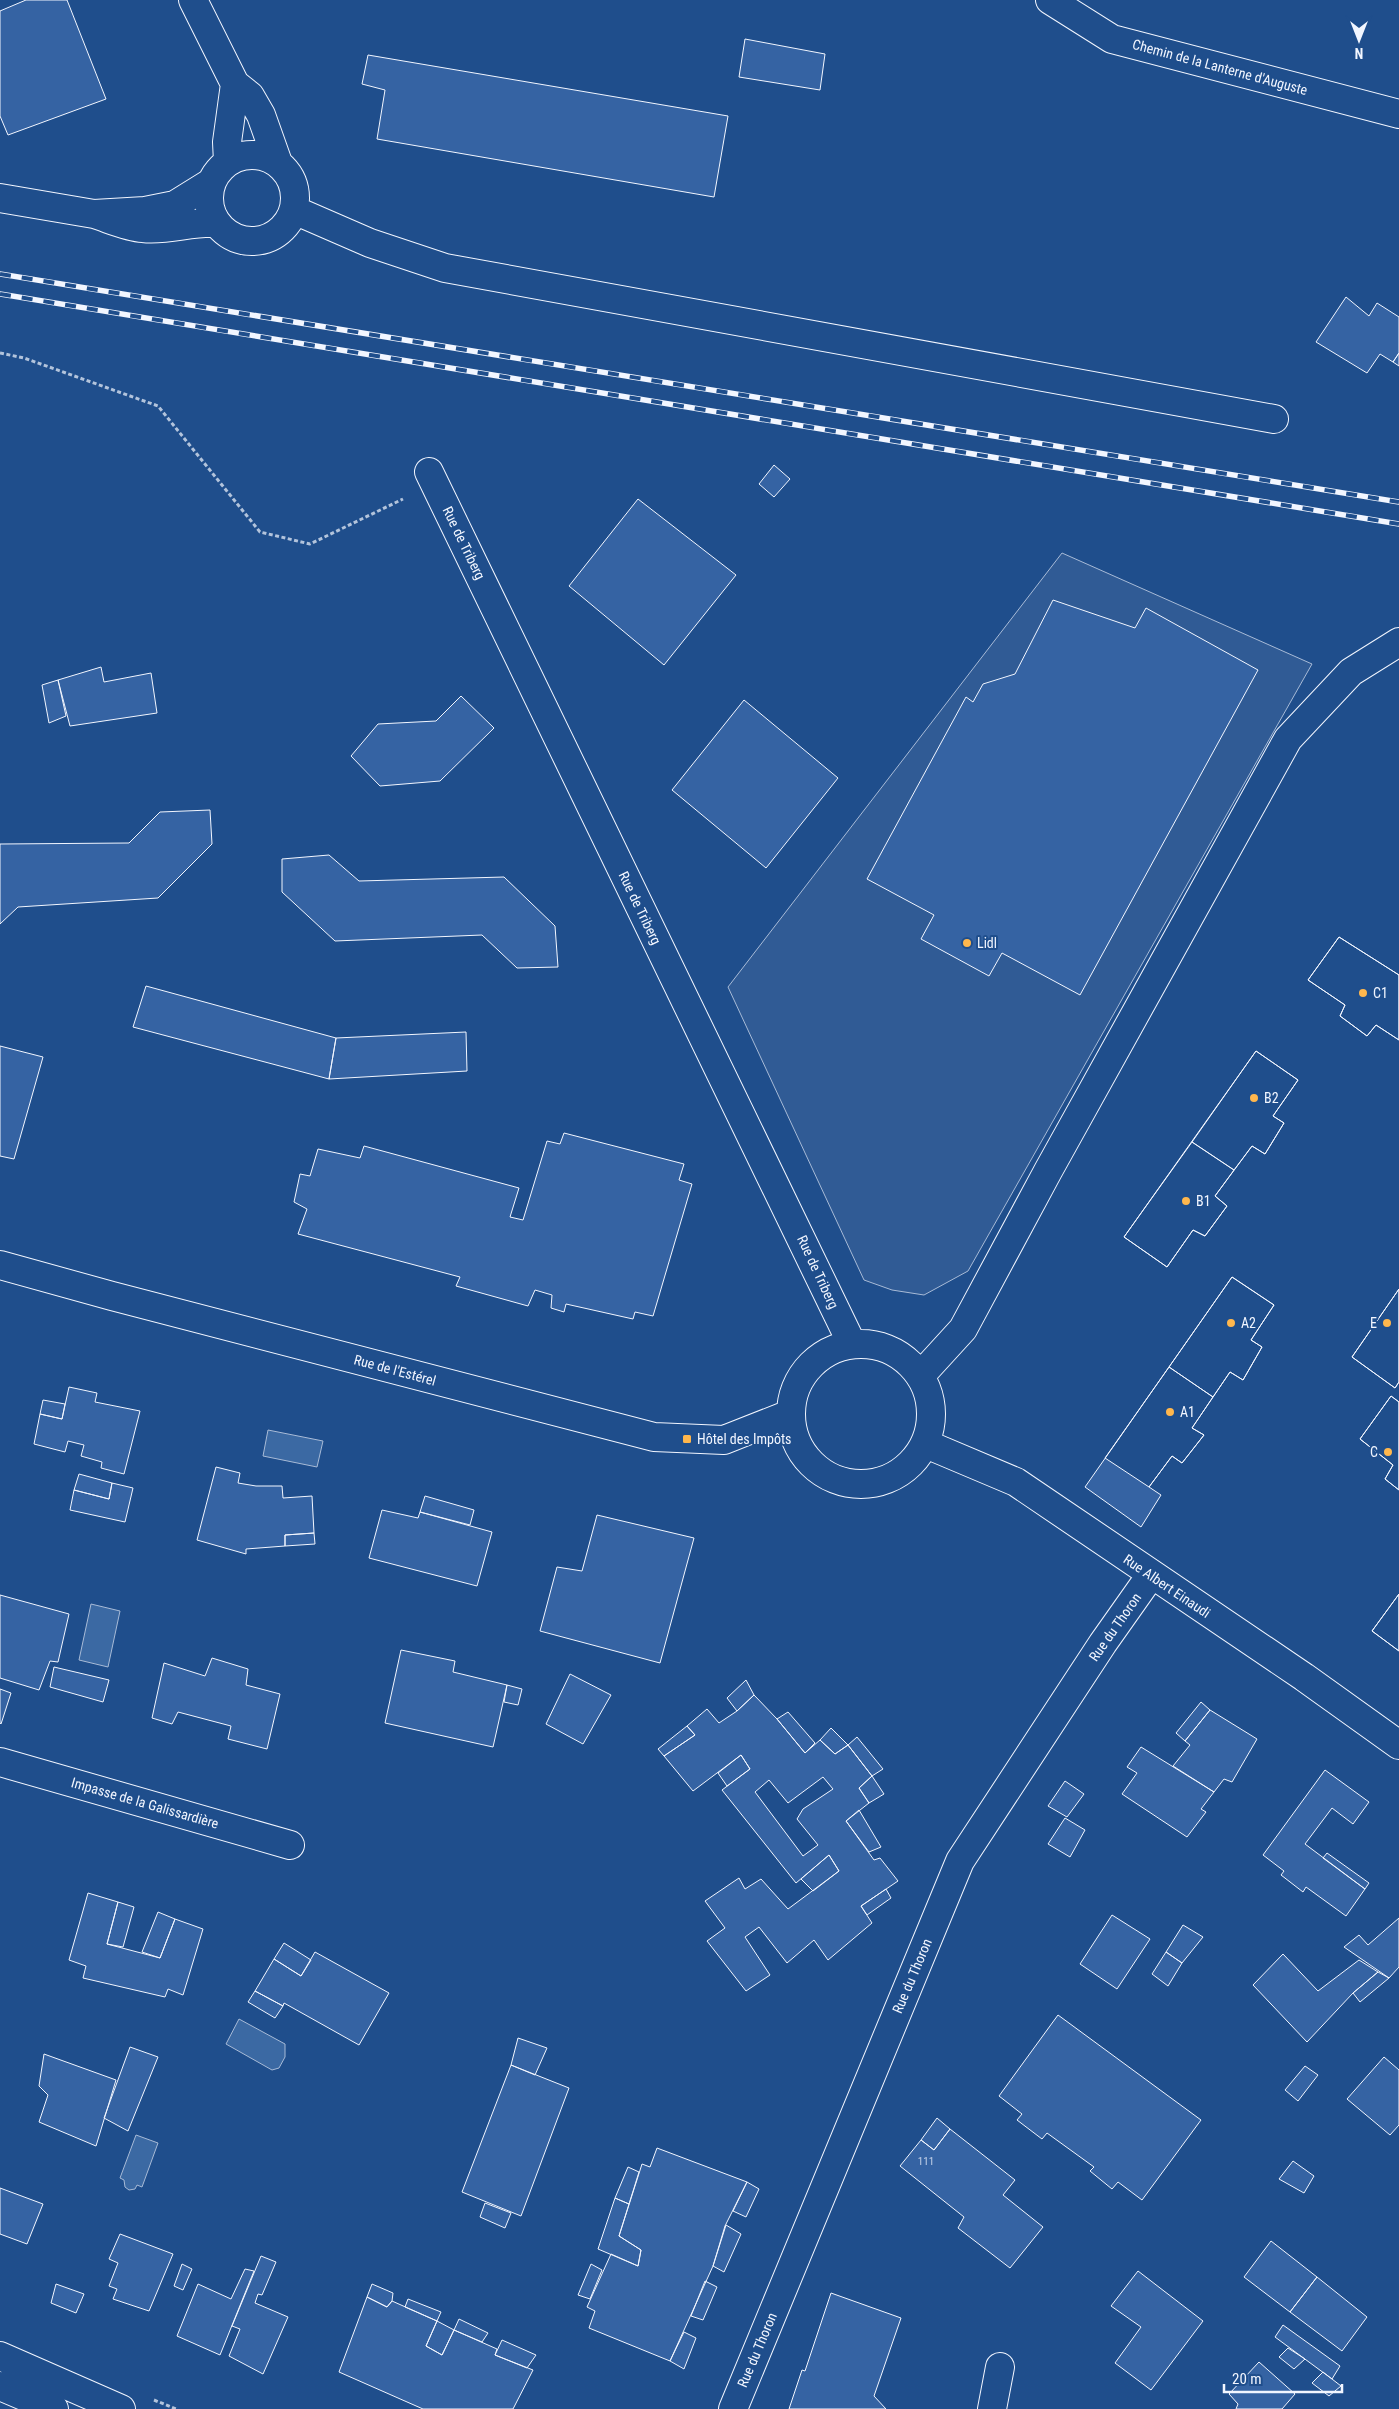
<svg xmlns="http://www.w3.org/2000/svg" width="1399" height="2409" font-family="'Roboto Condensed',sans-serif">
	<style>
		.parking { fill: #305b95; stroke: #a8bbd7 }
		.water { fill: #3b69a3; stroke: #a8bbd7 }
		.building { fill: #3563a3; stroke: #f2f6ff; fill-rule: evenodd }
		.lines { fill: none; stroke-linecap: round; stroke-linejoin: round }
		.minor-casing { stroke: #f2f6ff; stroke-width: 30 }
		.major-casing { stroke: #f2f6ff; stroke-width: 30 }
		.path { stroke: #b3c4dc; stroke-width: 3; stroke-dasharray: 4 2.5; stroke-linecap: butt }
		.minor { stroke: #1f4e8c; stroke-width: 28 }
		.major { stroke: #1f4e8c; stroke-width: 28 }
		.rail-casing { stroke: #f2f6ff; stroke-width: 5.5 }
		.rail { stroke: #1f4e8c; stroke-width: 4; stroke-dasharray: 11; stroke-linecap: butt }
		.poi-dot { fill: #ffb74d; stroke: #1f4e8c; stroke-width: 2 }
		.labels { text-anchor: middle; stroke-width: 4; stroke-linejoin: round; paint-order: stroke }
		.number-label { font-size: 11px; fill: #c3d1e8 }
		.street-label { font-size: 14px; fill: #f2f6ff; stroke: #1f4e8c }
		.poi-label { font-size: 14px; fill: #f2f6ff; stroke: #1f4e8c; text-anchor: start }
	</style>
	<rect width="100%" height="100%" fill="#1f4e8c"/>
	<path class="parking" d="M1062,553l250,111 -344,607 -44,24 -32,-5 -28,-10 -136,-293z"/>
	<path class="water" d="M268,1430l55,11 -6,26 -54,-11z
		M91,1604l29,7 -12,56 -29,-7z
		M239,2019l46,25v13l-6,11 -7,2 -46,-26z
		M136,2135l22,8 -16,44 -5,-2 -2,4 -6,1 -4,-3 -1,-7 -4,-2z"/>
	<path class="building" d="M26,0h41l39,99 -98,36 -8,-19v-105z
		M745,39l80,15 -5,36 -81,-13z
		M368,55l360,61 -14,81 -337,-58 8,-49 -23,-6z
		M1346,297l23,19 8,-13 22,14v36l-6,9 -13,-8 -13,19 -51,-31z
		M1399,353v13l-6,-4z
		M774,465l16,14 -16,18 -15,-13z
		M638,499l98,76 -72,90 -95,-79z
		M1053,600l82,28 11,-20 112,62 -178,325 -78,-42 -13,23 -68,-37 13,-24 -67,-36 99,-182 7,5 10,-18 32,-10z
		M101,667l3,15 47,-9 6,40 -87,13 -12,-46z
		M58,680l8,36 -17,7 -7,-38z
		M461,696l33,32 -54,53 -60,5 -29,-30 27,-32 58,-3z
		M744,700l94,78 -72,90 -94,-78z
		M210,810l2,34 -54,54 -140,9 -18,17v-80l129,-1 31,-31z
		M329,855l30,26 145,-4 51,49 3,41 -41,1 -35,-33 -147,6 -53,-49v-33z
		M1339,937l60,38v65l-23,-15 -9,11 -27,-20 5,-11 -37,-25z
		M1339,937l60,38v65l-23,-15 -9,11 -27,-20 5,-11 -37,-25z
		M146,986l190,52 -7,41 -196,-52z
		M466,1032l1,39 -138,8 7,-41z
		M0,1046l43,11 -29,102 -14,-3z
		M1256,1051l42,29 -25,36 11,7 -19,31 -13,-8 -37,50 12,10 -22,30 -12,-6 -26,37 -43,-30z
		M1256,1051l42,29 -25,36 11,7 -19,31 -13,-8 -18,24 -42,-28z
		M564,1133l120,31 -5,16 13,4 -39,132 -18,-4 -2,7 -67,-15 -2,8 -13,-4 1,-13 -17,-5 -7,16 -72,-20 4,-9 -162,-43 9,-25 -13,-7 6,-28 10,2 8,-27 42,9 4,-12 155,42 -9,29 13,3 24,-79 13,3z
		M1192,1142l42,28 -19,26 12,10 -22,30 -12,-6 -26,37 -43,-30z
		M1232,1277l42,28 -23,35 11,7 -19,33 -13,-8 -17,25 -21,31 12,7 -22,28 -10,-7 -23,31 12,8 -20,32 -56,-40z
		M1232,1277l42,28 -23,35 11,7 -19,33 -13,-8 -17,25 -44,-30z
		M1399,1289v93l-4,6 -43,-31z
		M1399,1289v93l-4,6 -43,-31z
		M1169,1367l44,30 -21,31 12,7 -22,28 -10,-7 -23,31 -44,-29z
		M69,1387l28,6 -2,9 45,9 -16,63 -23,-6 1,-6 -21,-6 3,-11 -16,-4 -3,11 -31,-8 6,-30 22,5z
		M1391,1396l8,6v88l-14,-11 8,-14 -33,-26z
		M1391,1396l8,6v88l-14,-11 8,-14 -33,-26z
		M43,1400l22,4 -3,15 -22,-5z
		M216,1467l24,6 -2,10 18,3h26l1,12 29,-2 2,37 -29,2v11l-39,3v5l-49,-14z
		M79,1474l33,9 -3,16 -35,-9z
		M112,1483l21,5 -8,34 -55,-12 4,-20 35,9z
		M425,1496l49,14 -4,15 -50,-13z
		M382,1510l36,8 2,-6 72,20 -15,54 -108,-28z
		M597,1515l97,23 -34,125 -120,-32 17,-64 25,4z
		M314,1533l1,11 -30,2v-11z
		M1399,1594v57l-27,-20z
		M1399,1594v57l-27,-20z
		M0,1595l69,19 -11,48 -8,-1 -11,29 -39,-12z
		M401,1650l54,11 -2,11 54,13 -14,62 -108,-24z
		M212,1658l36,11 -2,16 34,9 -13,55 -39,-10 3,-13 -53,-14 -6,12 -20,-6 12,-55 41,13z
		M54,1667l55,13 -6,22 -53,-15z
		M570,1674l41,21 -28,49 -37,-20z
		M746,1680l8,15 -17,16 -10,-13z
		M507,1685l15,4 -4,16 -14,-3z
		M0,1689l11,4 -10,31 -1,-1z
		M754,1695l23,24 28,34 15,-13 15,14 13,-9 24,31 -13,12 10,15 -23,18 28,39 6,-2 18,23 -37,25 11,17 -44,37 -14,-20 -27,23 -28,-36 -14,10 25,38 -24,16 -39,-50 18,-13 -20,-27 34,-23 6,11 16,-10 27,30 51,-38 -10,-16 -33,28 -74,-93 28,-21 -9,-14 -48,36 -29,-35 31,-21 -8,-9 20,-17 12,14 18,-12zM823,1777l10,12 -30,20 -6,10 21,26 -15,11 -48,-64 14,-12 19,23z
		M1201,1702l9,8 -25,31 -9,-8z
		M1210,1710l47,29 -25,43 -8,-3 -10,13 -41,-26 17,-21 -5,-4z
		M788,1712l27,31 -10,10 -28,-34z
		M687,1726l8,9 -31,21 -6,-7z
		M831,1728l17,17 -13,9 -15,-14z
		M857,1737l26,32 -11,7 -24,-31z
		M1141,1747l73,45 -13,17 5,3 -19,25 -65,-43 15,-21 -10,-6z
		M741,1755l9,14 -23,17 -9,-13z
		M1325,1770l44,32 -16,22 -21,-16 -27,36 60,45 -19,27 -40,-29 -3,5 -22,-17 3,-4 -21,-16z
		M872,1776l12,18 -15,9 -10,-15z
		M1065,1781l19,13 -17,23 -19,-11z
		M859,1810l22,37 -12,5 -23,-31z
		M1065,1818l20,12 -15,27 -22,-13z
		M1327,1853l42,30 -4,6 -42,-31z
		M829,1855l10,16 -26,20 -12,-12z
		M886,1889l5,9 -24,17 -6,-9z
		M88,1893l30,9 -11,42 53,14 15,-39 28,10 -20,66 -15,-6 -3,8 -82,-19 3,-12 -17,-6z
		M118,1902l16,5 -11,40 -16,-3z
		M158,1912l17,7 -15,39 -18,-6z
		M1112,1915l38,24 -33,50 -37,-25z
		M1399,1918v49l-10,11 -45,-31 15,-12 9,10z
		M1183,1925l20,12 -21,26 -16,-11z
		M284,1943l27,17 -10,16 -27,-17z
		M315,1952l74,41 -30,52 -75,-42 -1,3 -28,-15 19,-32 27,17z
		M1166,1952l16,11 -14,23 -16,-12z
		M1283,1954l35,37 41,-31 19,12 -25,21 -46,49 -54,-57z
		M1378,1972l11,6 -29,24 -7,-9z
		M255,1991l28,15 -8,12 -27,-16z
		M1058,2015l143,105 -59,80 -24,-18 -6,7 -22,-18 4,-4 -47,-34 -5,6 -25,-19 5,-6 -23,-18z
		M518,2038l29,10 -12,27 -24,-10z
		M130,2047l28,10 -30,74 -24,-13z
		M44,2054l72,26 -20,66 -57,-24 9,-27 -9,-9z
		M1384,2057l15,13v55l-9,10 -43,-36z
		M511,2065l58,23 -48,128 -59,-24z
		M1305,2066l13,9 -20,26 -13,-11z
		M937,2118l13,11 -16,21 -13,-10z
		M950,2129l65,51 -12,15 40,32 -33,41 -52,-40 6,-11 -64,-51 21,-26 13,10z
		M657,2148l90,34 -22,44 -12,40 -43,95 -81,-33 6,-17 -8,-4 24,-53 27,12 3,-16 -22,-14 23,-72 8,3z
		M1293,2161l21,15 -10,17 -25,-14z
		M628,2167l11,5 -10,32 -14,-6z
		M747,2182l12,7 -13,28 -13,-6z
		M0,2188l43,16 -16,40 -27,-10z
		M615,2198l14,6 -10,32 22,14 -3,16 -40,-17z
		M485,2203l26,10 -6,15 -25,-11z
		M726,2225l15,9 -17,38 -11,-6z
		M120,2234l53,20 -24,57 -36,-12 4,-10 -8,-3 9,-23 -9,-4z
		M1271,2241l46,36 -27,35 -46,-35z
		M261,2256l15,6 -14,33 -4,-1 -3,9 33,14 -25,57 -34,-18 11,-27 -8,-3z
		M182,2264l10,5 -9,21 -9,-4z
		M591,2264l11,6 -12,29 -12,-4z
		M245,2269l9,2 -34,84 -43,-19 21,-52 33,15z
		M1138,2271l65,50 -52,69 -36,-27 26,-36 -30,-21z
		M1317,2277l50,40 -25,34 -52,-39z
		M705,2281l12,6 -14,33 -12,-4z
		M56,2284l28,10 -8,19 -25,-10z
		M372,2284l21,9 -1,8 -5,6 -20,-10z
		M831,2293l70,25 -27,78 12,13h-97l13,-39 3,1z
		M367,2297l20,10 5,-6 45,20 -11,25 16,9 12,-25 43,19 -2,6 38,15 -20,39h-90l-84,-37z
		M408,2299l33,13 -4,9 -32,-14z
		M459,2319l29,14 -6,9 -28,-12z
		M437,2321l17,9 -12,25 -16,-9z
		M1283,2325l57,41 -8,13 -57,-42z
		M684,2332l12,6 -12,31 -14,-8z
		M502,2340l34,15 -9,13 -32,-13z
		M1288,2348l17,11 -11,10 -15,-12z
		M1259,2362l36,32 -13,15h-46l2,-5 -9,-10z
		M1323,2372l18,14 -12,10 -17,-13z"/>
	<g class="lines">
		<defs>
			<path id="minor" d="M193,0l42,84 15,12 11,19 17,48
				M1050,0l62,39 287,75
				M209 198a43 43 0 1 1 86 0a43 43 0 1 1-86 0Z
				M228,162l-1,-20 8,-58
				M212,182l-37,23 -30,6 -51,3c16,5 33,13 49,14 25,3 49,-7 74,-5
				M0,198l94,16
				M294,210l76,33 75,25 829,151
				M429,472l423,872
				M0,1265l112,31 542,141 70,3 66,-26
				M791 1414a70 70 0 1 1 140 0a70 70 0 1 1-140 0Z
				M921,1375l42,-46 85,-158 240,-432 63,-67 48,-30
				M926,1444l90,38 288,195 95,68
				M0,1762l290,83
				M733,2409l227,-548 143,-218 48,-68
				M992,2409l8,-42"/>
			<path id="major" d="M0,2356l121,53
				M0,2386l54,23"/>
		</defs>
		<use href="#minor" class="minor-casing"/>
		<use href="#major" class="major-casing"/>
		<path class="path" d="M0,353l24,5 134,48 102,126 50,12 93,-45
			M154,2400l22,9"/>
		<use href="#minor" class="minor"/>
		<use href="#major" class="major"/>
		<defs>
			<path id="rail" d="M0,274l1399,228
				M0,294l1399,230"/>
		</defs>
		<use href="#rail" class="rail-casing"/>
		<use href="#rail" class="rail"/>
	</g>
	<g class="poi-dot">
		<circle cx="967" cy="943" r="5"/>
		<circle cx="1363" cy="993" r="5"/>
		<circle cx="1254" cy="1098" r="5"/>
		<circle cx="1186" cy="1201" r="5"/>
		<circle cx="1231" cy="1323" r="5"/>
		<circle cx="1387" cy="1323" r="5"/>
		<circle cx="1170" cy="1412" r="5"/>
		<rect x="682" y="1434" width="10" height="10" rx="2.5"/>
		<circle cx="1388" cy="1452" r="5"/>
	</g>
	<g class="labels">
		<g class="number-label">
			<text x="926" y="2165">111</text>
		</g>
		<g class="street-label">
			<text transform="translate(1220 67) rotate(15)" y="5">Chemin de la Lanterne d'Auguste</text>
			<text transform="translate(464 543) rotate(64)" y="5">Rue de Triberg</text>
			<text transform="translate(640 908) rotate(64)" y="5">Rue de Triberg</text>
			<text transform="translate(818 1272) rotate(65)" y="5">Rue de Triberg</text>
			<text transform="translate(395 1370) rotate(15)" y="5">Rue de l'Estérel</text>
			<text transform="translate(1167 1586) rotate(34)" y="5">Rue Albert Einaudi</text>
			<text transform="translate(1115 1627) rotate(-55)" y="5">Rue du Thoron</text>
			<text transform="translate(145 1803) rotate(16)" y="5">Impasse de la Galissardière</text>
			<text transform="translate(912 1976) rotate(-67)" y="5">Rue du Thoron</text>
			<text transform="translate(757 2350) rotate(-67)" y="5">Rue du Thoron</text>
		</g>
		<g class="poi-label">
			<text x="977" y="948">Lidl</text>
			<text x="1373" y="998">C1</text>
			<text x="1264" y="1103">B2</text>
			<text x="1196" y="1206">B1</text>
			<text x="1241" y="1328">A2</text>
			<text x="1377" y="1328" text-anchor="end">E</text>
			<text x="1180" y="1417">A1</text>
			<text x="697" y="1444">Hôtel des Impôts</text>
			<text x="1378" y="1457" text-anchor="end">C</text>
		</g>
	</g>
	<g transform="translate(1359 40) rotate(180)" stroke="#1f4e8c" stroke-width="4" paint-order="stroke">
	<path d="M0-4L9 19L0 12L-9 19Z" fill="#f2f6ff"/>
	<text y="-8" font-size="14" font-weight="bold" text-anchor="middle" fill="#f2f6ff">N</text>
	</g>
	<path d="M1224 2384v8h118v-8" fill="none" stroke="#f2f6ff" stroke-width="2.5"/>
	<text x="1232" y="2384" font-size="15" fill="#f2f6ff" stroke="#1f4e8c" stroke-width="4" paint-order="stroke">20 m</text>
</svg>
